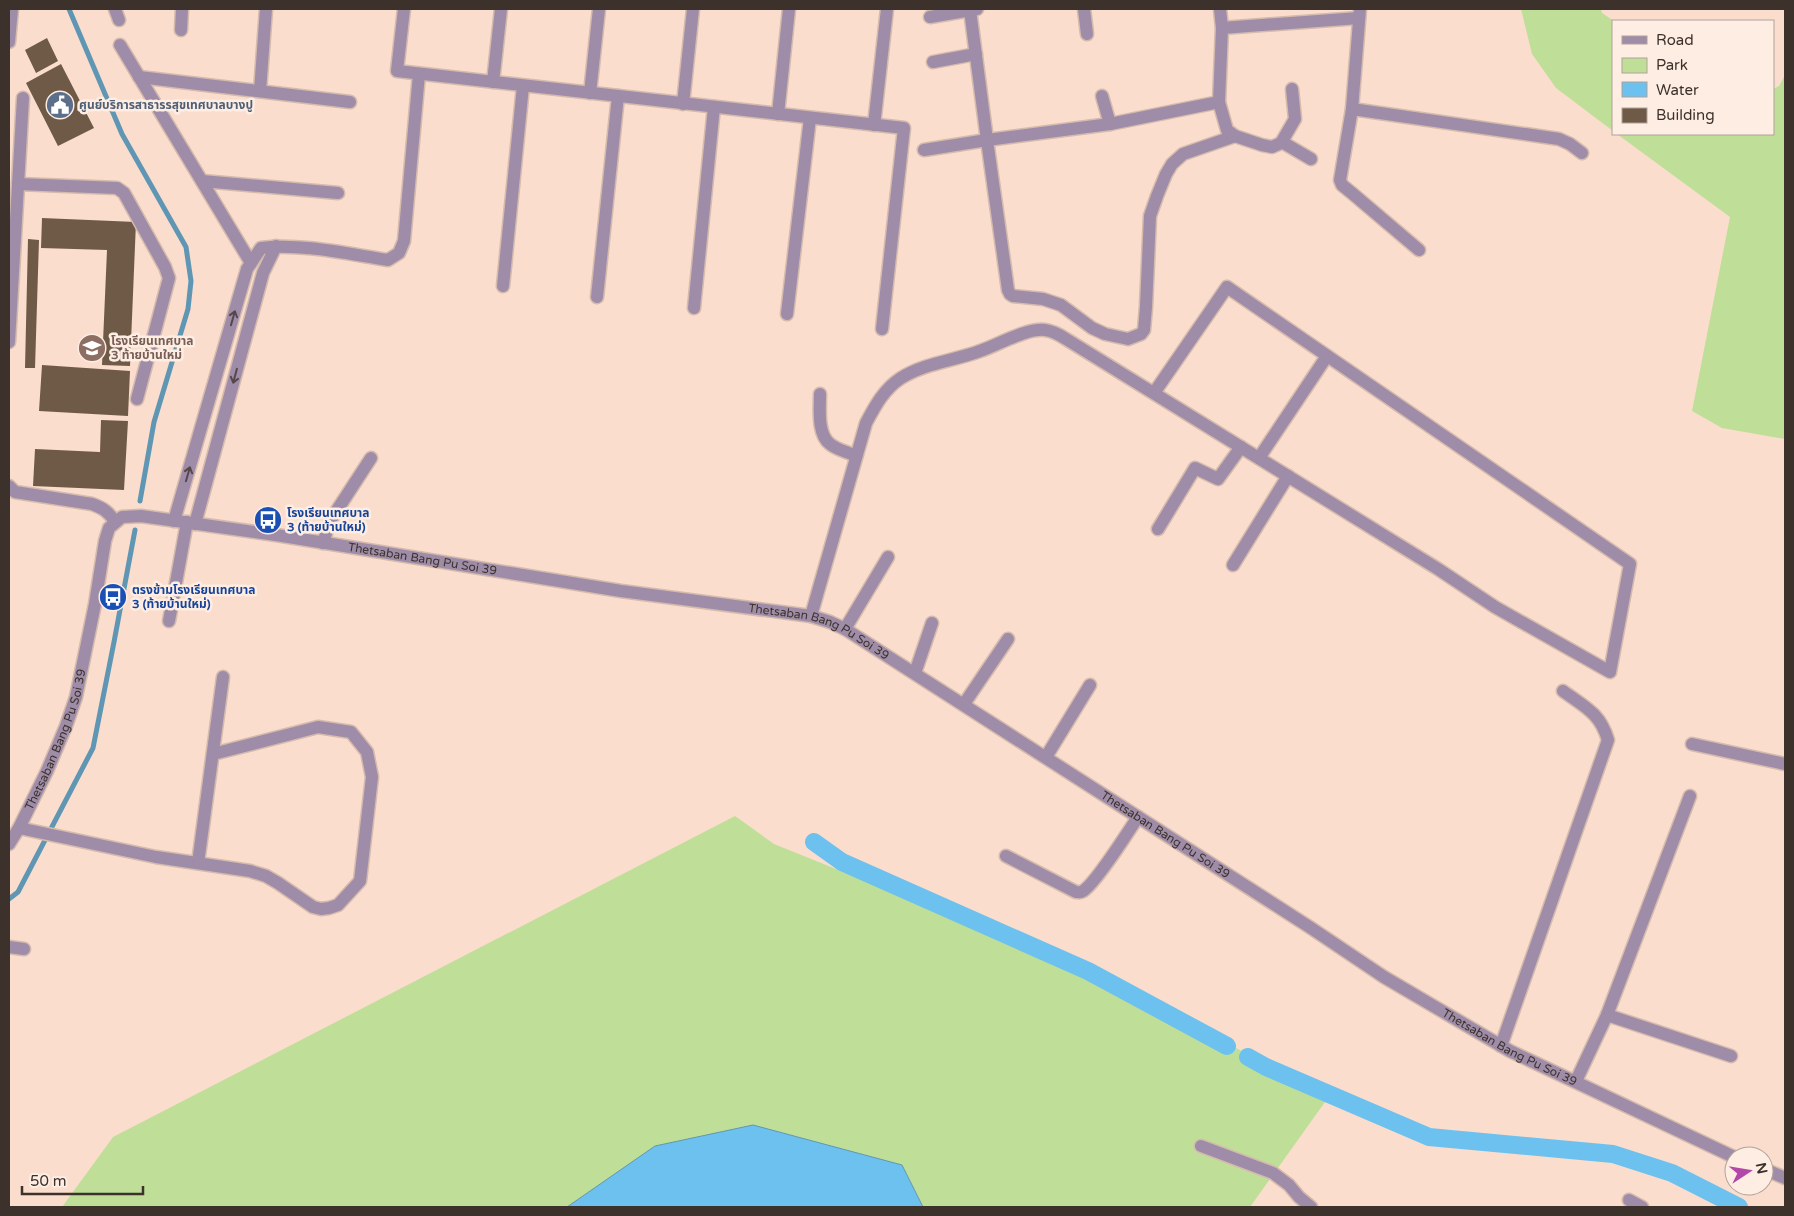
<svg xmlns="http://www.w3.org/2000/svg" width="1794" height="1216" font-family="'Varela Round','Noto Sans Thai',sans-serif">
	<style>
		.green { fill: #bfdf98 }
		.water { fill: #6dc1ef; stroke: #5f96b4 }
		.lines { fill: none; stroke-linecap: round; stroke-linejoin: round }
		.stream { stroke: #5f96b4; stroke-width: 5 }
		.canal { stroke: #6dc1ef; stroke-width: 18 }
		.building { fill: #6f5a48 }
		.minor-casing { stroke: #d4bbad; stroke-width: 15 }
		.minor { stroke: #9f8ca8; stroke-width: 12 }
		.oneway { stroke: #56484a }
		.labels { text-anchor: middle; stroke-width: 5; stroke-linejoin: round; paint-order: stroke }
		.service-label { font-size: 12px; font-weight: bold; fill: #4e5e75; stroke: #feede3; text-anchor: start }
		.education-label { font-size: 12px; font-weight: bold; fill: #785e54; stroke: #feede3; text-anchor: start }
		.transit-label { font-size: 12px; font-weight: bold; fill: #164399; stroke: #feede3; text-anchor: start }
		.street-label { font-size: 12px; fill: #3d322b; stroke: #feede3 }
	</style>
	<rect width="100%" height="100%" fill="#faddcd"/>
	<path class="green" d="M1521,9h80l1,4 12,8h-1v110l-57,-43 -24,-34z
		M1785,75v364l-63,-11 -30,-17 38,-194 -113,-83h156v-45l6,-3z
		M735,816l39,28 278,112 278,139 -80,112h-327l-21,-42 -247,-19 -88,61h-505l51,-70z"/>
	<path class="water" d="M753,1125l149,40 21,42h-356l88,-61z"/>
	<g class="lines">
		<path class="stream" d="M69,9l53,125 64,113 5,34 -3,28 -34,113 -14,79
			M9,899l9,-7 75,-144 21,-106 21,-112"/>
		<path class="canal" d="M814,842l28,20 246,109 139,75
			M1248,1057l18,10 163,70 184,17 59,19 67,34"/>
	</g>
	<path class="building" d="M47,38l11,23 -22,12 -11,-23z
		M61,64l33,64 -36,18 -32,-63z
		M42,218l94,4 -6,144 -28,-1 5,-115 -66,-2z
		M28,239l11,1 -4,128h-10z
		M42,365l88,6 -2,45 -89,-5z
		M101,420l27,1 -4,69 -91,-4 2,-37 65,3z"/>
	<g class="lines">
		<defs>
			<g id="minor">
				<path d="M115,9l4,11"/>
				<path d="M404,9l-7,62 507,57 -22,201"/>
				<path d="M1084,9l3,25"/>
				<path d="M1220,9l2,19"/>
				<path d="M1360,9l-8,100 -12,71 2,5 11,9 66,56"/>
				<path d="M970,10l17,130 21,150 2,4 3,2 30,3 18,6 31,23 13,6 23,5 13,-5 3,-4 2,-23 4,-91 7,-20 9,-22 6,-10 11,-10 52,-18"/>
				<path d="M930,17l47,-8"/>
				<path d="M181,30l1,-21"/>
				<path d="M9,42l3,-33"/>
				<path d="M120,45l131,218"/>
				<path d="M933,62l43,-8"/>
				<path d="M139,77l211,25"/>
				<path d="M493,82l8,-73"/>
				<path d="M260,91l6,-82"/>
				<path d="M590,93l9,-84"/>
				<path d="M1102,96l8,28"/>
				<path d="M1219,102l8,28 8,6 27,9 10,2 9,-4 14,-24 -3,-30"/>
				<path d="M683,104l10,-95"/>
				<path d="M1352,109l207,30 11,5 12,9"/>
				<path d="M778,114l11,-105"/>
				<path d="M874,125l13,-116"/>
				<path d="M1282,142l29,17"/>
				<path d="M924,150l63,-10 123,-16 109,-22 3,-74 137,-10"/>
				<path d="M202,181l136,12"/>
				<path d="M18,184l99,4 7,5 41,74 4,11 -32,121"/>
				<path d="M503,286l20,-200"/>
				<path d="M597,297l21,-201"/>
				<path d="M694,308l20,-201"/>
				<path d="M787,314l23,-196"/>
				<path d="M9,342l14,-244"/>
				<path d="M820,394c0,15 -3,40 10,50 7,6 18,8 26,12"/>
				<path d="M1259,458l68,-102"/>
				<path d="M9,486l6,6 77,12c11,4 17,8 23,18"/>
				<path d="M174,521l73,-252 14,-21c40,-5 87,6 127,12l11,-7 5,-12 15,-167"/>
				<path d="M195,524l68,-251 13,-27"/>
				<path d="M1158,529l37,-61 23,11 23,-32"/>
				<path d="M323,543l7,-22 41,-63"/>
				<path d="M1233,565l55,-89"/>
				<path d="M811,616l55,-193c9,-17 18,-34 35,-45 24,-15 52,-17 79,-27 18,-6 46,-23 65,-21 8,1 15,5 21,9l372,230 57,38 115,65 20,-108 -403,-277 -73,106"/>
				<path d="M169,621l18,-99"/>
				<path d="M845,629l43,-72"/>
				<path d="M915,673l17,-50"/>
				<path d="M964,704l44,-65"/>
				<path d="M1692,744l93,20"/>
				<path d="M1046,757l44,-72"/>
				<path d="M19,828l137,29 94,14 16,5 12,7 35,24 8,2 8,-1 9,-3 22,-24 12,-104 -5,-25 -16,-20 -33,-5 -105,27"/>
				<path id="s1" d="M9,844l10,-16 28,-57 19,-45 10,-29 19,-93 10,-63 4,-13 13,-11 19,-1 135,19 345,56 190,25 19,6 15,7 466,299 73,49 126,74 224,106"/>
				<path d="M1006,856l70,36c3,0 4,1 7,-1 13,-8 45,-59 55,-74"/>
				<path d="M198,863l25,-186"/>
				<path d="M9,947l15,2"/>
				<path d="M1607,1015l124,41"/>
				<path d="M1501,1046l107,-306c-8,-27 -23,-33 -45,-49"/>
				<path d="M1576,1081l31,-66 83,-219"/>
				<path d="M1201,1146l72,27 16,12 10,12 12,10"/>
				<path d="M1764,1169l21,9"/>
				<path d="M1629,1200l13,7"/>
			</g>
		</defs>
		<use href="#minor" class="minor-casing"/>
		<use href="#minor" class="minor"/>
	</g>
	<defs><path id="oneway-shaft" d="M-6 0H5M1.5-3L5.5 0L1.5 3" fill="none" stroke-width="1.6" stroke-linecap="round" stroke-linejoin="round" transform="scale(1.25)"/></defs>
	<g class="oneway">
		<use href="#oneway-shaft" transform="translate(233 318) rotate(-74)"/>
		<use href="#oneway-shaft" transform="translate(235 376) rotate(105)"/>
		<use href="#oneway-shaft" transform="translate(188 474) rotate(-74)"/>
	</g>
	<defs>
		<symbol id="civic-disc" viewBox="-11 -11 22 22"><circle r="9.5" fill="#5c6f8a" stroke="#feede3"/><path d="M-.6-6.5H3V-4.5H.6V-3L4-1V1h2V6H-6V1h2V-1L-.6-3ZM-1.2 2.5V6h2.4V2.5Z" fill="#fff"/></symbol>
		<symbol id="school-disc" viewBox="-11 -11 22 22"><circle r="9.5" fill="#8d6e63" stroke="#feede3"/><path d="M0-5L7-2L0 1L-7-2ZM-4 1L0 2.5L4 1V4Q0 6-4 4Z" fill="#fff"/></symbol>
		<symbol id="bus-disc" viewBox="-11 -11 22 22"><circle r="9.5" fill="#1a4fb4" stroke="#feede3"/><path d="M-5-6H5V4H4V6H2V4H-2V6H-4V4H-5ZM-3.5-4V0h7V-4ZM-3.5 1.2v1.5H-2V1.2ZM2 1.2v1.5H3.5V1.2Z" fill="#fff"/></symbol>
	</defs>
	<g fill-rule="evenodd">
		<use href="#civic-disc" x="44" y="89" width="32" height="32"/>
		<use href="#school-disc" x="76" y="332" width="32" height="32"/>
		<use href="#bus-disc" x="252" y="504" width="32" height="32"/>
		<use href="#bus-disc" x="97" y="581" width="32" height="32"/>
	</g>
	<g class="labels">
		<g class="service-label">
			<text x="79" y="109">ศูนย์บริการสาธารรสุขเทศบาลบางปู</text>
		</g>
		<g class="education-label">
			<text x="111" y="345">โรงเรียนเทศบาล<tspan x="111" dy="14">3 ท้ายบ้านใหม่</tspan></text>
		</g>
		<g class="transit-label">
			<text x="287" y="517">โรงเรียนเทศบาล<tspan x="287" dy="14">3 (ท้ายบ้านใหม่)</tspan></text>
			<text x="132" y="594">ตรงข้ามโรงเรียนเทศบาล<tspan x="132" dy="14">3 (ท้ายบ้านใหม่)</tspan></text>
		</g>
		<g class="street-label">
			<text dy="4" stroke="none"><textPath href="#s1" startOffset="655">Thetsaban Bang Pu Soi 39</textPath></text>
			<text dy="4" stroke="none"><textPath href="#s1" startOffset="1060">Thetsaban Bang Pu Soi 39</textPath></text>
			<text dy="4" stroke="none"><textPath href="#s1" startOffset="115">Thetsaban Bang Pu Soi 39</textPath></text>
			<text dy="4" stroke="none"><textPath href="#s1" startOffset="1465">Thetsaban Bang Pu Soi 39</textPath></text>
			<text dy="4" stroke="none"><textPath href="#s1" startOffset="1870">Thetsaban Bang Pu Soi 39</textPath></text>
		</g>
	</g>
	<rect width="1794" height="1216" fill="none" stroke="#3d322b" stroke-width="20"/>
	<rect x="1612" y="20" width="162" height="115" fill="#feede3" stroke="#b1a299"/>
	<rect x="1622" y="36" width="25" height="8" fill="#9f8ca8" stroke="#b1a299"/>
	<text x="1656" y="45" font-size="15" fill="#3d322b">Road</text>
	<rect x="1622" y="58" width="25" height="15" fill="#bfdf98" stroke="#b1a299"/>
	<text x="1656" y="70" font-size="15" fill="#3d322b">Park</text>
	<rect x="1622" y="82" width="25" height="15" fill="#6dc1ef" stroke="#b1a299"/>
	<text x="1656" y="95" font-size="15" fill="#3d322b">Water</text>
	<rect x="1622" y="108" width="25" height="15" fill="#6f5a48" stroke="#b1a299"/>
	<text x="1656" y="120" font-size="15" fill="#3d322b">Building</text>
	<g transform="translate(1749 1171) rotate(78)"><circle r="24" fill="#feede3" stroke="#b1a299"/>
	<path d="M0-4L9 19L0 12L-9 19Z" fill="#b348a8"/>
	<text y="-8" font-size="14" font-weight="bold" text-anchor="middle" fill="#3d322b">N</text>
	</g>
	<path d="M22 1186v8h121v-8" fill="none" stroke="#3d322b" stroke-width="2.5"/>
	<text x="30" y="1186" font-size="15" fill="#3d322b" stroke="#feede3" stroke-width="4" paint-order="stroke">50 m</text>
</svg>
